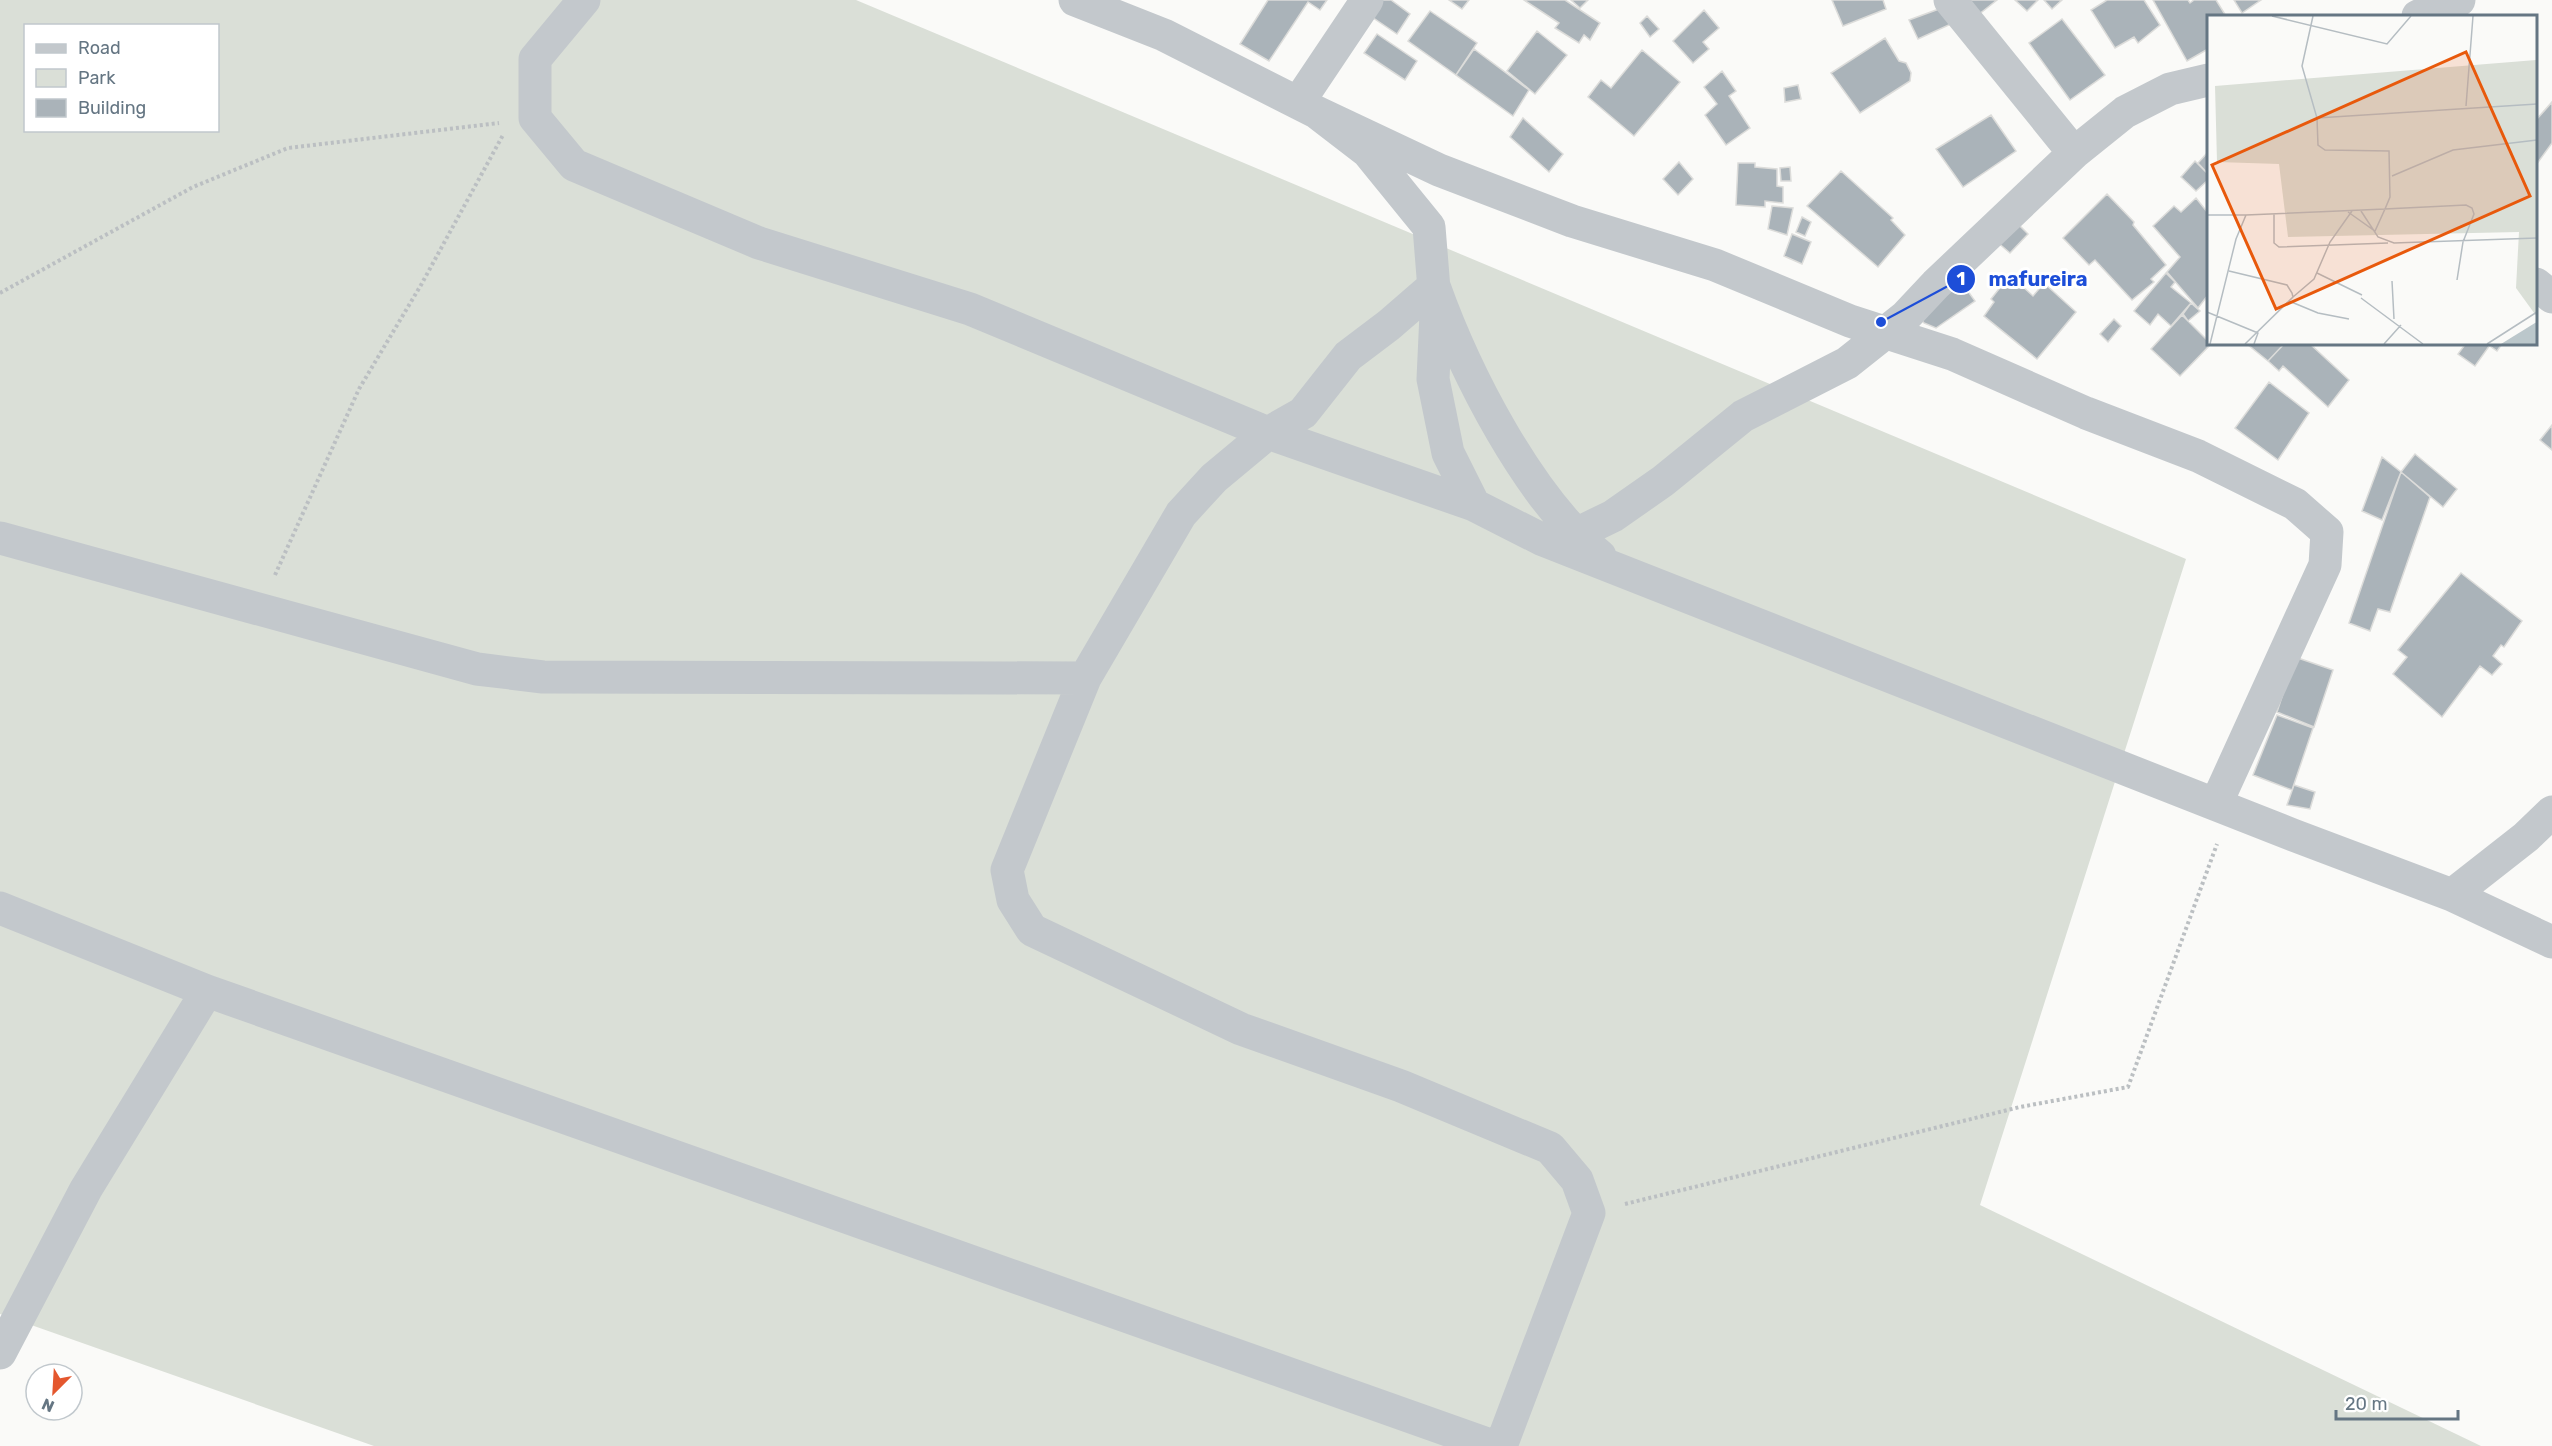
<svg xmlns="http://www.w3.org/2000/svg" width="2552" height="1446" font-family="Rubik,sans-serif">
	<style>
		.green { fill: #dadfd7; fill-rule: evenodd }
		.building { fill: #aab3b9; stroke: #dcdcda; stroke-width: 1.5 }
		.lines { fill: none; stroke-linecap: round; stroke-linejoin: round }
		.path { stroke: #bbbfc2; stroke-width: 4; stroke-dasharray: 3 3; stroke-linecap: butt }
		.minor { stroke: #c3c8cc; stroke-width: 33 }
		.inset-road { fill: none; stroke: #b5bdc2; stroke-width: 1.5 }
		.view { fill: #e8590c; fill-opacity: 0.15; stroke: #e8590c; stroke-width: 3 }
		.inset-edge { fill: none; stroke: #657683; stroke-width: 3 }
		.leader { fill: none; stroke: #1d4ed8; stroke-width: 2 }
		.callout-dot { fill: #1d4ed8; stroke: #fff; stroke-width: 2 }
		.mark-label { font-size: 18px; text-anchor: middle; font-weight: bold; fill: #fff }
		.callout-label { font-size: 20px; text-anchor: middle; font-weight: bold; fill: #1d4ed8; stroke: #fff; stroke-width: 6; stroke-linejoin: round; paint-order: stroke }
	</style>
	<rect width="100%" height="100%" fill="#fafaf8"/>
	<path class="green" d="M0,0h856l1330,559 -206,646 501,241h-2107l-374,-132zM26,26h192v104h-192z"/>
	<path class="building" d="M1268,0h59l-7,10 -12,-8 -39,59 -29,-17z
		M1376,0h15l19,14 -13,20 -31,-21z
		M1449,0h20l-7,9z
		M1524,0h41l35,23 -10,17 -6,-5 -5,8 -24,-15 4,-5z
		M1571,0h17l-8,8z
		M1832,0h51l3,9 -43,17z
		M1965,0h32l-19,15z
		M2015,0h23l-11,11z
		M2044,0h18l-10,9z
		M2107,0h37l16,25 -22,18 -4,-6 -19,11 -24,-38z
		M2153,0h35l2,3 4,-3h22l10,16h-18v33l-21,12z
		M2234,0h27l-19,13z
		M1939,9l12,15 -33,15 -9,-19z
		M1704,10l15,18 -16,14 6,7 -16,14 -20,-22z
		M1430,11l47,32 -21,32 -48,-34z
		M1647,16l12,13 -9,8 -10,-14z
		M2062,19l43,56 -35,25 -41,-57z
		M1537,31l30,24 -32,39 -28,-23z
		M1377,34l40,27 -12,19 -41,-27z
		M1885,38l14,23 7,2 5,10 -1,8 -50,32 -29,-40z
		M1474,49l55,41 -16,26 -57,-41z
		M1642,50l38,32 -46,54 -46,-39 13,-17 10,8z
		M1722,71l14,20 -7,5 21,32 -24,17 -21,-30 12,-11 -13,-17z
		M1798,85l3,14 -16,3 -1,-14z
		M2552,102v41l-16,22v-45z
		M1991,115l25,36 -53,36 -27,-38z
		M1523,118l40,36 -14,18 -39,-35z
		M2208,152v22l-10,-11z
		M2195,161l13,13v6l-12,11 -15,-14z
		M1679,162l14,17 -15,16 -15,-16z
		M1738,163h17v4l22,2v17l6,1v16l-18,-2v6l-29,-2z
		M1790,167l1,14h-10l-1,-13z
		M1841,171l52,47 -2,2 14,15 -27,32 -71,-61z
		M2107,194l27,28 -1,3 33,40 -15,14 3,3 -22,18 -37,-40 -6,5 -26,-27z
		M2196,198l12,15v82l-10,13 -31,-36 13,-15 -27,-31 21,-20 7,6z
		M1772,206l21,2 -6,27 -19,-6z
		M1802,217l9,5 -6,14 -9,-4z
		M2016,222l12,12 -18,19 -14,-12z
		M1792,234l19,8 -9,22 -18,-8z
		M2166,273l9,9 -4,5 20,16 -20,23 -13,-12 -8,11 -16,-14z
		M2010,275l23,21 11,-13 32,29 -39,47 -53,-43 10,-14 -3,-3z
		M1957,276l18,25 -39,27 -12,-5 -8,-10z
		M2191,303l9,8 -12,10 -5,-7z
		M2182,315l29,29 -31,32 -29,-27z
		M2114,319l7,7 -13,16 -8,-8z
		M2247,344h37l-16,17z
		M2284,344h26l39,36 -21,27 -45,-41 -4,5 -11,-10z
		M2461,344h26l3,1 -15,21 -17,-12 6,-8z
		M2487,344h15l-5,7z
		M2269,382l40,31 -31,47 -43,-32z
		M2552,425v25l-12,-10z
		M2415,454l42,35 -14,18 -42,-35z
		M2382,457l19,15 -19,48 -20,-9z
		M2401,472l29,25 -40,115 -12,-3 -8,22 -21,-8z
		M2461,573l61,48 -18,26 -3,-2 -8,11 9,8 -10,11 -12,-9 -38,51 -49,-43 14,-17 -9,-7z
		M2295,657l38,13 -19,57 -37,-15z
		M2277,715l36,13 -21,62 -39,-15z
		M2294,785l21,7 -5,17 -23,-4z"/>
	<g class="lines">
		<path class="path" d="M0,293l193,-106 95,-39 211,-25
			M275,575l84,-186 62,-104 82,-150
			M1625,1204l395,-97 108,-20 89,-243"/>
		<path class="minor" d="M584,0l-49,59v59l39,47 185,78 211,66 298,124 35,-20 45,-57 41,-31 45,-39c31,87 94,211 166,270
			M1075,0l89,35 152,77 52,40 61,75 7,87 -3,65 15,74 26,52
			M1950,0l124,153
			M2418,16l41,-16
			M1298,103l69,-103
			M1316,112l123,58 133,51 143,44 135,56 102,33 134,59 112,43 97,48 32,28 -2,33 -109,239
			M2536,284l16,13
			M0,538l477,131 66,8 542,1
			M1557,538l17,-3 39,-19 50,-35 80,-65 104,-53 58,-46 31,-33 138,-131 51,-41 45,-23 38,-9
			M2452,895l100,47
			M0,908l207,83 1286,455
			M0,1353l86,-164 121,-198
			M1501,1446l88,-233 -12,-33 -27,-32 -149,-62 -160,-57 -209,-99 -19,-30 -6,-30 78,-192 96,-164 33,-36 54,-45 206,72 69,35 750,295 159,60 74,-58 26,-25"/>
	</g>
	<g transform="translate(2207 15)">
		<rect width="330" height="330" fill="#fafaf8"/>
		<path d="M330,1v301l-21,-29 3,-56 -231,5 -9,-73 -62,-2 -2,-76 321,-26z" fill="#dadfd7"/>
		<path d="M330,307v22h-36l34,-21z" fill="#bbc7cb"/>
		<path class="inset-road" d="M65,1l115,28 24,-28M259,91l7,-90M110,103l220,-14M185,161l61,-26 84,-10M154,196l17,26 16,6 143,-5M141,197l27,19 10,-22 81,-4 6,3 2,6 -11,28 -6,38M67,199v29l5,4 109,-4M0,200h39M22,256l58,14 5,8 1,4 -48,47M110,258l45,22M185,266l2,38M86,282l21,-18 16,-37 22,-31M154,283l62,46M82,286l29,12 31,6M0,297l51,21 -4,11M3,329l26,-105 10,-24 139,-6 5,-12 -1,-46 -64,-1 -7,-5 -1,-27 -15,-52 11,-50M177,329l17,-19M280,329l50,-32"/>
		<path class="view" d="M259,37l64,144 -254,113 -64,-144z"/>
		<rect width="330" height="330" class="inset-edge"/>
	</g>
	<path class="leader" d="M1881 322L1961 279"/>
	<g class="callout-dot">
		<circle cx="1881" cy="322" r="6"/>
		<circle cx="1961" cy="279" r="15"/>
	</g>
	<g class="mark-label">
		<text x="1961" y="285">1</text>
	</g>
	<g class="callout-label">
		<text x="2038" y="286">mafureira</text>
	</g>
	<rect x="24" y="24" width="195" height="108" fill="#ffffff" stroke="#c1c8cd" stroke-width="1.5"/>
	<rect x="36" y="44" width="30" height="9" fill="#c3c8cc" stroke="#c1c8cd" stroke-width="1.5"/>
	<text x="78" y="54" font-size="18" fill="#657683">Road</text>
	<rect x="36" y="69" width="30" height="18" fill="#dadfd7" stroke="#c1c8cd" stroke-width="1.5"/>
	<text x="78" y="84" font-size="18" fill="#657683">Park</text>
	<rect x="36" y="99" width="30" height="18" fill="#aab3b9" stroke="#c1c8cd" stroke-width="1.5"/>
	<text x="78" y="114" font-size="18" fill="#657683">Building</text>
	<g transform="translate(54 1392) rotate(204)"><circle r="28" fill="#ffffff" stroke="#c1c8cd" stroke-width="1.5"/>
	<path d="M0-4.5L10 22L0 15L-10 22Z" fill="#e4572e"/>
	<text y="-9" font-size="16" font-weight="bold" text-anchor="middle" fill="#657683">N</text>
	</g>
	<path d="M2336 1410v9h122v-9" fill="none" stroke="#657683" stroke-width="3"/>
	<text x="2345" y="1410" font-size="18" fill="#657683" stroke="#ffffff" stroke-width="4.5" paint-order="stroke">20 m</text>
</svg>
